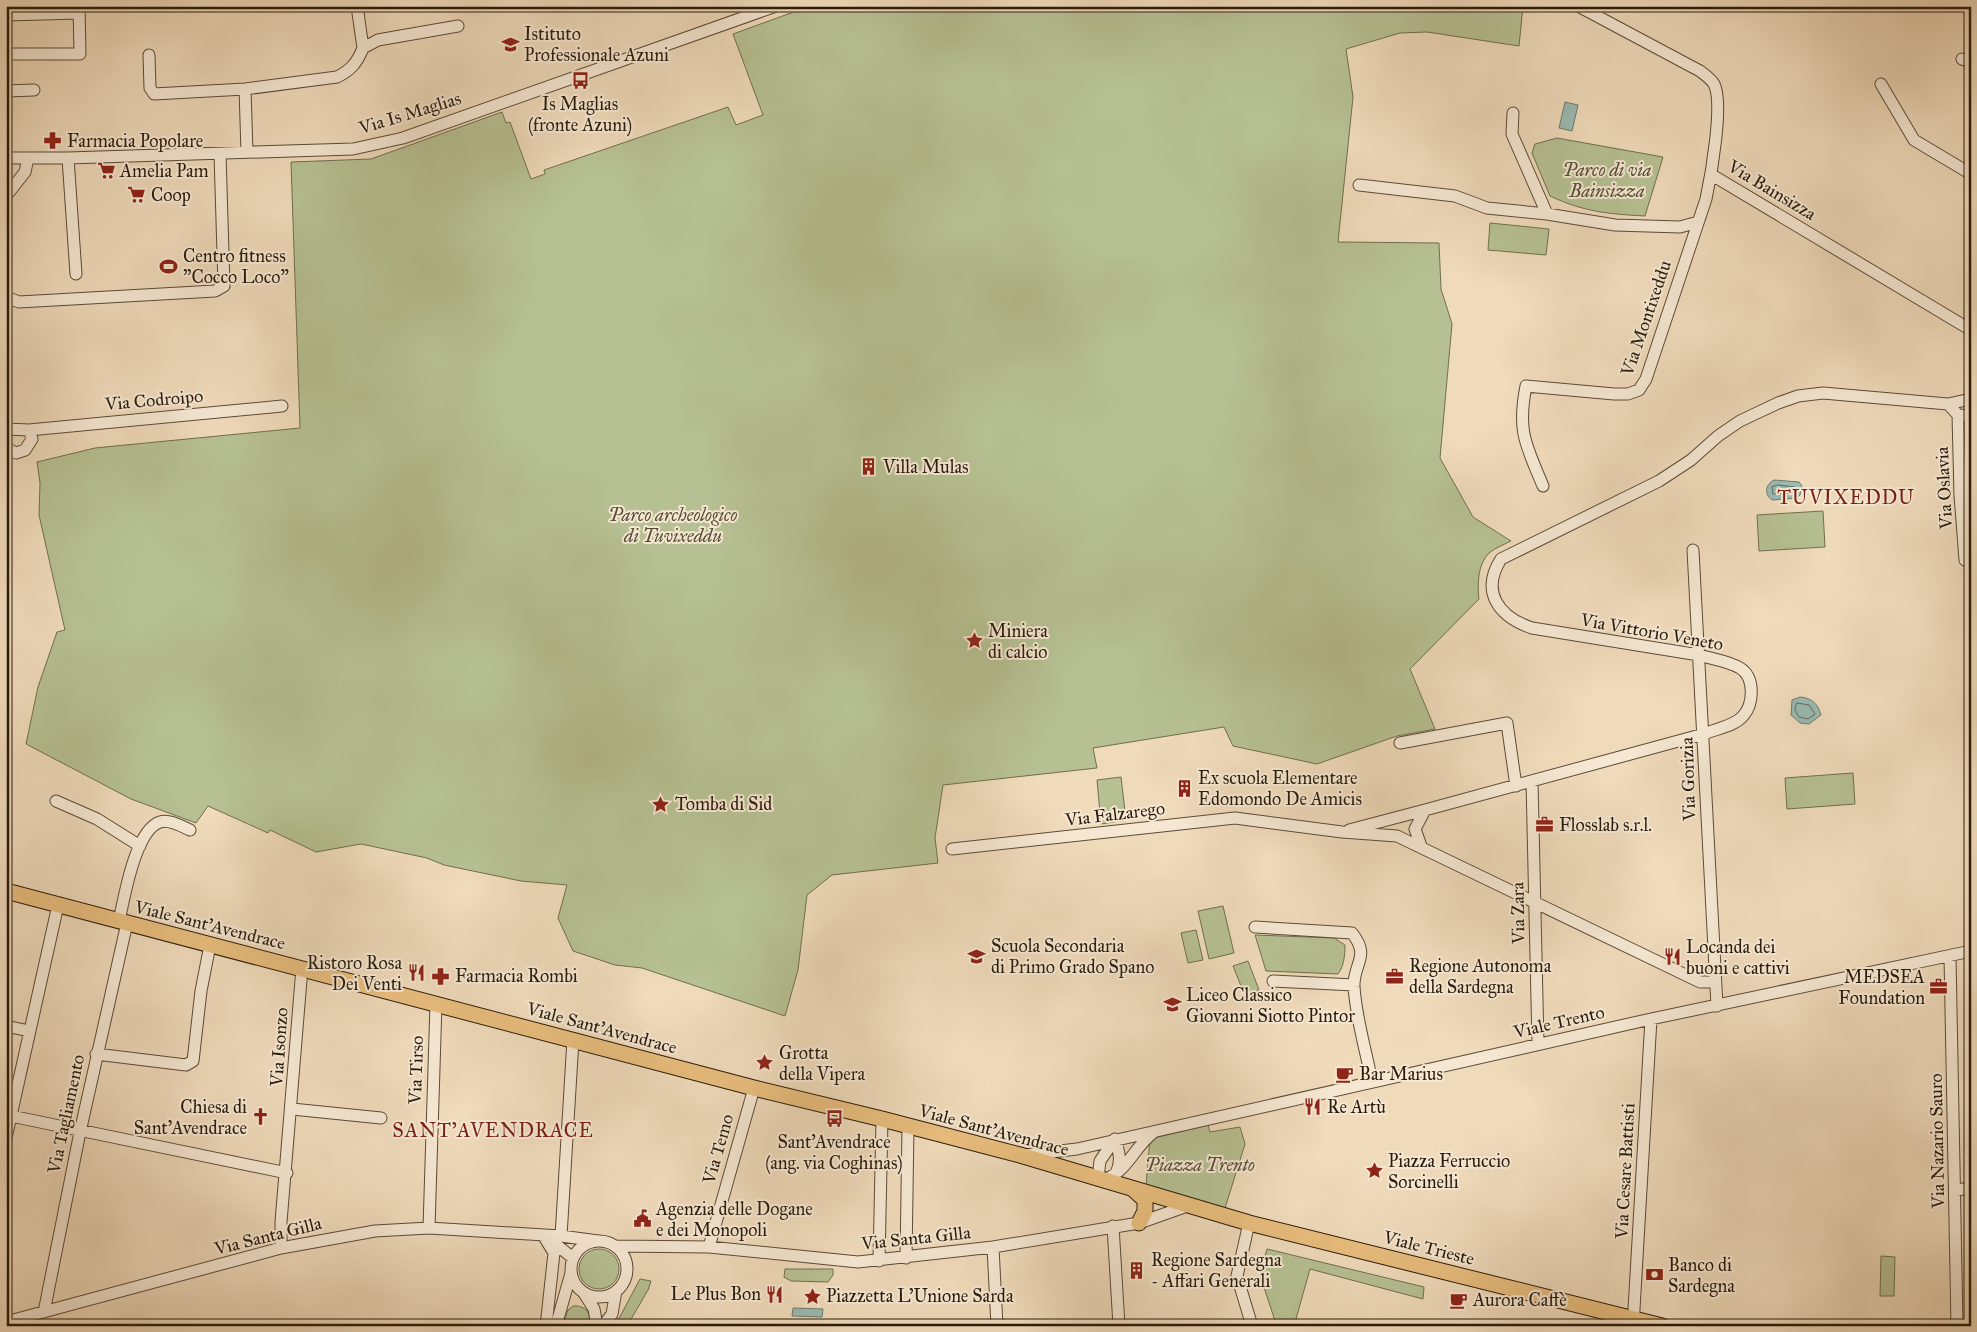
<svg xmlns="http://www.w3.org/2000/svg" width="1977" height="1332" font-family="'IM FELL Great Primer',serif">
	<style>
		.green { fill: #b6c092; stroke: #706e4e }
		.water { fill: #9abab2; stroke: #6d7a6f }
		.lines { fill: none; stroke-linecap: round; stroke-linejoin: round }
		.shore { stroke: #626a5e; stroke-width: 1 }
		.minor-casing { stroke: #5b4b37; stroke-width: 13 }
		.major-casing { stroke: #2a1b0b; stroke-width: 17 }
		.minor { stroke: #f5e7d2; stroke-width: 11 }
		.major { stroke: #e8bd7d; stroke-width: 15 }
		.labels { text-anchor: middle; stroke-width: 4; stroke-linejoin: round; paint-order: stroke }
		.poi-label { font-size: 18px; fill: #2a1b0b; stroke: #f5e7d2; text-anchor: start }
		.street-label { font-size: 18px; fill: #2a1b0b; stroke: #f5e7d2 }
		.park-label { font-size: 18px; font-style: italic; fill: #544d34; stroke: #f5e7d2 }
		.quarter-label { font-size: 20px; letter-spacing: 1px; fill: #7a1f14; stroke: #f5e7d2 }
	</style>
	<rect width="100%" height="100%" fill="#efdaba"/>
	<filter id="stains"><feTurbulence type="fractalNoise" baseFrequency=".004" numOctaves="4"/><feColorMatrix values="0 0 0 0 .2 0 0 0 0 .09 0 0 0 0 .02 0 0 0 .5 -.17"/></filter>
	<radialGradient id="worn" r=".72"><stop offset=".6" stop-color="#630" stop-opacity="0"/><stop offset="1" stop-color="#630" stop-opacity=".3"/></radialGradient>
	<path class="green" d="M810,6h713l-4,40 -92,-14 -27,1 -54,16 7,48 -15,145 101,1 2,46 11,35 -12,134 33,59 38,24c-6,3 -16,7 -22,12 -11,11 -12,31 -10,46l-69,70 25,60 -38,7 -80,28 -84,-18 -9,-19 -131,21 4,20 -154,17 -8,53 3,25 -106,12 -25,20 -9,75 -13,46 -143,-48 -27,-3 -42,-14 -15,-33 9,-33 -46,-4 -77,-16 -17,-7 -66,-14 -45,8 -46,-22 -2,3 -60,-27 -12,17 -65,-24 -105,-55 12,-57 19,-55 8,-2 -26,-115 1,-32 -3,-21 58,-14 205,-20 -9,-266 80,-3 131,-47 4,11 4,-1 21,57 14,-5 -1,-4 184,-63 8,18 27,-10 -30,-81z
		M1557,138l106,19 -18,59c-36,-2 -61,-4 -95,-20l-18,-43 3,-9z
		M1490,223l59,6 -3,26 -58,-5z
		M1965,430h6v147l-7,-71z
		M1823,511l2,36 -66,4 -2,-36z
		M1853,773l2,31 -68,5 -2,-31z
		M1121,777l5,43 -25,4 -4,-44z
		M1223,906l11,47 -25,6 -11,-48z
		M1196,930l7,30 -15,3 -7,-30z
		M1255,935l79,3 11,7c0,10 -1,21 -7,29l-72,-3z
		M1248,961l11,29 -14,6 -12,-30z
		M1208,1125l2,7 30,-5 5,17 -20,64 -79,-23 4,-46z
		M579 1269a20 20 0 1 1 40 0a20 20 0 1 1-40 0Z
		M1267,1249l157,38 -1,12 -113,-30 -16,57h-15l-4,-5 -15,-46z
		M1881,1256l14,1 -1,39h-14z
		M785,1269h48v6l-5,7 -37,-1 -7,-4z
		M640,1279l11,2 -3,9 -21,36h-12z
		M573,1306c13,-1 19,8 16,20h-27l6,-16z"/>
	<path class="water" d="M1565,102l13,3 -6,26 -13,-3z
		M1774,480l25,2 3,4 -2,9 -3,3 -25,2c-8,-6 -7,-15 2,-20z
		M1800,697c12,1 18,7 21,18l-12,9 -9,-1 -9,-8 1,-15z
		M793,1308l30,1 -1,8 -30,-1z"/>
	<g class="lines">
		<path class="shore" d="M1778,485l17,2 2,4 -3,2 -21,1 -1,-7z
			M1797,703l12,2 6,9 -7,5 -9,-2 -4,-7z"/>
		<defs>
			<path id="minor" d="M357,6l6,42
				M6,15l73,-2
				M6,54h74l-1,-48
				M149,55l1,33 4,6 91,-5 92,-12c14,-7 20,-14 26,-29l15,-8 80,-14
				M1962,59l9,3
				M1881,84l33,56 57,34
				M245,89l2,63
				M6,91l28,-1
				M1513,113l-1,21 35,80
				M6,158h62l285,-9 50,-11 373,-132
				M68,158l8,116
				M1712,175l259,155
				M1359,185l96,11 32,12 60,6 68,11 65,2 18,-5
				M6,196l19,-24 3,-14
				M6,297l13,5 196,-11 9,-5 -4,-132
				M1948,404l10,11 2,80 5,65
				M1958,415l13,1
				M6,429l23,1 253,-24
				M6,448l10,5 9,-3 7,-11 -3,-9
				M1543,486c-17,-41 -26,-54 -17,-100l88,8h14l11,-4 7,-11 60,-180c5,-23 18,-96 8,-115 -3,-5 -10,-10 -14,-13l-122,-65
				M1693,550l24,456
				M1400,743l107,-20 9,63
				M1532,781l6,263
				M56,801l41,18 43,27
				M1349,830l76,-20
				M1421,846l-6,-17 10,-19 279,-76c11,-5 31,-8 39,-18 11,-12 12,-39 -3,-48 -12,-7 -28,-9 -41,-13l-167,-27c-33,-11 -52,-36 -31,-69l158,-78 32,-21 27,-24 22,-15 38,-18 20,-7 25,-3 125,11 23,-5
				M952,849l283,-31 107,14 55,4 303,146h14
				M119,921c5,-22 16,-91 41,-99 9,-3 21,4 30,8
				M1255,927l97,6c19,24 1,30 2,54 2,31 12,64 18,95
				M1950,956l7,370
				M1273,981l81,4
				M6,1026l23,5
				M96,1054l90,11 7,-4 8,-70 9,-46
				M292,1109l89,9
				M11,1116l276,57
				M6,1138l52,-233
				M1115,1139c4,12 7,23 1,34
				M1026,1155l51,-6 574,-130 320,-68
				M1098,1178l2,-17 15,-22
				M1105,1180c25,-12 28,-32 49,-48
				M1956,1190l15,-2
				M1249,1223l-12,53 15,50
				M1113,1226l6,100
				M429,1228l7,-224
				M543,1235l11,18 -8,73
				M561,1236l12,-196
				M549,1239l24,19
				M571 1269a28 28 0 1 1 56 0a28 28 0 1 1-56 0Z
				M616,1246l93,1 149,15 135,-15 146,-24 48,-17
				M709,1247l45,-159
				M993,1247l4,79
				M281,1248v-26l21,-254
				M906,1258l2,-132
				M879,1261l3,-142
				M584,1293l10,16 3,17
				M44,1312l36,-180 47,-209
				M6,1322l275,-74 94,-17 54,-3 132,8 37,5
				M556,1326l15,-53
				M603,1326l9,-12 4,-23
				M1633,1326l18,-307"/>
			<path id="major" d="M6,891l748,197 128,31 138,36 229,68 413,103
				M1134,1190l11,10v11l-6,12"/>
		</defs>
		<use href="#minor" class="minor-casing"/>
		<use href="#major" class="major-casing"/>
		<use href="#minor" class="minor"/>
		<use href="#major" class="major"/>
	</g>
	<defs>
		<symbol id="school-bare" viewBox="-9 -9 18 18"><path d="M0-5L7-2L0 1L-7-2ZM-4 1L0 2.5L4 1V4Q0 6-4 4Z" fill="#8f2418" stroke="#f5e7d2" stroke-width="2.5" paint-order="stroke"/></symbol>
		<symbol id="bus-bare" viewBox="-9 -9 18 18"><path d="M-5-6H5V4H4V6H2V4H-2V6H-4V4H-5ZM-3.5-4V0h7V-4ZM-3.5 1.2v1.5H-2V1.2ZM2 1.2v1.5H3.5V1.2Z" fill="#8f2418" stroke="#f5e7d2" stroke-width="2.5" paint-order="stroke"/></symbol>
		<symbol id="pharmacy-bare" viewBox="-9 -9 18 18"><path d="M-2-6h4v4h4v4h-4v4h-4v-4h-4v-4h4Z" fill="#8f2418" stroke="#f5e7d2" stroke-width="2.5" paint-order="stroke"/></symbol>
		<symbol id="supermarket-bare" viewBox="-9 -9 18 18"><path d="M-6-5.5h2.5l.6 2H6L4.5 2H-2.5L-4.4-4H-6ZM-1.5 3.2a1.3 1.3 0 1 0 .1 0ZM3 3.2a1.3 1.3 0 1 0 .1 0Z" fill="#8f2418" stroke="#f5e7d2" stroke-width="2.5" paint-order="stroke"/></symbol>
		<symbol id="stadium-bare" viewBox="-9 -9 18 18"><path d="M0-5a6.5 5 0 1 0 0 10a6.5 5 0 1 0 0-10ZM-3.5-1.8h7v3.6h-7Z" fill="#8f2418" stroke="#f5e7d2" stroke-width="2.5" paint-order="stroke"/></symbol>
		<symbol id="building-bare" viewBox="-9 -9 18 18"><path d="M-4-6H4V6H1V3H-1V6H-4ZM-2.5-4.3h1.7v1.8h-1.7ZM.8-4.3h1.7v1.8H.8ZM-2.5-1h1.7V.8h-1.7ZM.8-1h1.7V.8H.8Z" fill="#8f2418" stroke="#f5e7d2" stroke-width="2.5" paint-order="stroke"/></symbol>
		<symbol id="sight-bare" viewBox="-9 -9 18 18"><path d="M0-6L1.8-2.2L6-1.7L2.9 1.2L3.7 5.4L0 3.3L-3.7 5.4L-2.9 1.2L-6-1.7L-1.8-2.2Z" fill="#8f2418" stroke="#f5e7d2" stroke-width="2.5" paint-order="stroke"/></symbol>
		<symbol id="office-bare" viewBox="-9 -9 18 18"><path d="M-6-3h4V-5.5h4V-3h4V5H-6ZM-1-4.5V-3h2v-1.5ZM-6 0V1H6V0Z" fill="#8f2418" stroke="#f5e7d2" stroke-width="2.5" paint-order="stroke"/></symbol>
		<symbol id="restaurant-bare" viewBox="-9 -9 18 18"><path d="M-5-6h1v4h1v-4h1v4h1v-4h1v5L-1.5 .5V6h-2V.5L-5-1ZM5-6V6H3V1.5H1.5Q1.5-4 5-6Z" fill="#8f2418" stroke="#f5e7d2" stroke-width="2.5" paint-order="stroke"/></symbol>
		<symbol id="cafe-bare" viewBox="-9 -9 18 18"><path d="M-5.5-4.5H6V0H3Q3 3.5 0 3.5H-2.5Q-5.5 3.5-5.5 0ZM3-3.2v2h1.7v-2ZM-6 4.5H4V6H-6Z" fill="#8f2418" stroke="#f5e7d2" stroke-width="2.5" paint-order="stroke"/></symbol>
		<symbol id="church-bare" viewBox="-9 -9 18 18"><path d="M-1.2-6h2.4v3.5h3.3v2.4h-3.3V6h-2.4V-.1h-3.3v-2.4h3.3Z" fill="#8f2418" stroke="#f5e7d2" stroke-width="2.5" paint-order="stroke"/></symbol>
		<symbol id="civic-bare" viewBox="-9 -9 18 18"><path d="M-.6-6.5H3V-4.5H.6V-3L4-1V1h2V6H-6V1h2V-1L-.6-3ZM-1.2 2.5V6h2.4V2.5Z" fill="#8f2418" stroke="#f5e7d2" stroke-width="2.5" paint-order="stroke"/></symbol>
		<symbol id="bank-bare" viewBox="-9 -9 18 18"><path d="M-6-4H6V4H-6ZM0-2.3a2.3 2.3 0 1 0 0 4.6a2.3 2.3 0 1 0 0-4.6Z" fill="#8f2418" stroke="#f5e7d2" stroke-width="2.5" paint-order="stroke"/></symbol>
	</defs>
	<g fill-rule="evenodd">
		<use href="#school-bare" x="498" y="32" width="25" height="25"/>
		<use href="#bus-bare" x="568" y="68" width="25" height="25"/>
		<use href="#pharmacy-bare" x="40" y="128" width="25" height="25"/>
		<use href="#supermarket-bare" x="94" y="158" width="25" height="25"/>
		<use href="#supermarket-bare" x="124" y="182" width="25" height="25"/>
		<use href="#stadium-bare" x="156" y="254" width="25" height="25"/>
		<use href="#building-bare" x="856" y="454" width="25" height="25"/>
		<use href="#sight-bare" x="962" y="628" width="25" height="25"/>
		<use href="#building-bare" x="1172" y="776" width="25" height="25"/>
		<use href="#sight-bare" x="648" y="792" width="25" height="25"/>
		<use href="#office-bare" x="1532" y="812" width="25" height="25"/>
		<use href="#school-bare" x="964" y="944" width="25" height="25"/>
		<use href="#restaurant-bare" x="1660" y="944" width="25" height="25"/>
		<use href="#restaurant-bare" x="404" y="960" width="25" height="25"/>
		<use href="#pharmacy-bare" x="428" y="964" width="25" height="25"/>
		<use href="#office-bare" x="1382" y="964" width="25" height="25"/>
		<use href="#office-bare" x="1926" y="974" width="25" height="25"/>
		<use href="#school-bare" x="1160" y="992" width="25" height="25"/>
		<use href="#sight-bare" x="752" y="1050" width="25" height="25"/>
		<use href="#cafe-bare" x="1332" y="1062" width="25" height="25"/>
		<use href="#restaurant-bare" x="1300" y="1094" width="25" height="25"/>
		<use href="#church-bare" x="248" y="1104" width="25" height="25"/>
		<use href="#bus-bare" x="822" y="1106" width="25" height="25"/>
		<use href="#sight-bare" x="1362" y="1158" width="25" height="25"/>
		<use href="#civic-bare" x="630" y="1206" width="25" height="25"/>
		<use href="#building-bare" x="1124" y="1258" width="25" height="25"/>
		<use href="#bank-bare" x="1642" y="1262" width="25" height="25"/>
		<use href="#restaurant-bare" x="762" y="1282" width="25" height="25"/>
		<use href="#sight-bare" x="800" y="1284" width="25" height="25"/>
		<use href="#cafe-bare" x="1446" y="1288" width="25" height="25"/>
	</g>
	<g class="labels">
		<g class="poi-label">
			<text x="524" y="40">Istituto<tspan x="524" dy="21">Professionale Azuni</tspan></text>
			<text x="580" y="110" text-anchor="middle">Is Maglias<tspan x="580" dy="21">(fronte Azuni)</tspan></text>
			<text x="67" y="147">Farmacia Popolare</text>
			<text x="120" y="177">Amelia Pam</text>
			<text x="151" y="201">Coop</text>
			<text x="183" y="262">Centro fitness<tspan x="183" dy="21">"Cocco Loco"</tspan></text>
			<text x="883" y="473">Villa Mulas</text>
			<text x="988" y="637">Miniera<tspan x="988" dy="21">di calcio</tspan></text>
			<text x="1198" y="784">Ex scuola Elementare<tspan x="1198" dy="21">Edomondo De Amicis</tspan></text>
			<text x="675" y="810">Tomba di Sid</text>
			<text x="1559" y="831">Flosslab s.r.l.</text>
			<text x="991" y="952">Scuola Secondaria<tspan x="991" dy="21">di Primo Grado Spano</tspan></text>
			<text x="1686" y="953">Locanda dei<tspan x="1686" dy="21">buoni e cattivi</tspan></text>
			<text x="402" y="969" text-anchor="end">Ristoro Rosa<tspan x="402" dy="21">Dei Venti</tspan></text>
			<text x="1409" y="972">Regione Autonoma<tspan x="1409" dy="21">della Sardegna</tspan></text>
			<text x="455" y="982">Farmacia Rombi</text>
			<text x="1925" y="983" text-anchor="end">MEDSEA<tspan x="1925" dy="21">Foundation</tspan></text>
			<text x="1186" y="1001">Liceo Classico<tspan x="1186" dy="21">Giovanni Siotto Pintor</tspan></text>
			<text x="779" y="1059">Grotta<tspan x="779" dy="21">della Vipera</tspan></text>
			<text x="1359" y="1080">Bar Marius</text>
			<text x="247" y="1113" text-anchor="end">Chiesa di<tspan x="247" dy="21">Sant'Avendrace</tspan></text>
			<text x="1327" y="1113">Re Artù</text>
			<text x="834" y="1148" text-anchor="middle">Sant'Avendrace<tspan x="834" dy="21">(ang. via Coghinas)</tspan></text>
			<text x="1388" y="1167">Piazza Ferruccio<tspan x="1388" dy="21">Sorcinelli</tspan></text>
			<text x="656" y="1215">Agenzia delle Dogane<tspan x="656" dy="21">e dei Monopoli</tspan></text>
			<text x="1151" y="1266">Regione Sardegna<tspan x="1151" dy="21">- Affari Generali</tspan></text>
			<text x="1668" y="1271">Banco di<tspan x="1668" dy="21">Sardegna</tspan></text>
			<text x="761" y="1300" text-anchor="end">Le Plus Bon</text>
			<text x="826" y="1302">Piazzetta L'Unione Sarda</text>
			<text x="1473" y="1306">Aurora Caffè</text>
		</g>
		<g class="street-label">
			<text transform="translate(410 113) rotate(-17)" y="6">Via Is Maglias</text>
			<text transform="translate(1772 190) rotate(31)" y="6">Via Bainsizza</text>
			<text transform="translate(1646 318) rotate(-71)" y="6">Via Montixeddu</text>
			<text transform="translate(154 400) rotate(-5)" y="6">Via Codroipo</text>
			<text transform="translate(1944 488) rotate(-93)" y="6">Via Oslavia</text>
			<text transform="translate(1652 632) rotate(10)" y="6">Via Vittorio Veneto</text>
			<text transform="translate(1688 779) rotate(-92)" y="6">Via Gorizia</text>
			<text transform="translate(1115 814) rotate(-7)" y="6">Via Falzarego</text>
			<text transform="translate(1518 913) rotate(-91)" y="6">Via Zara</text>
			<text transform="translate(210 925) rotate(14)" y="6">Viale Sant'Avendrace</text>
			<text transform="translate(1559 1022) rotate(-13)" y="6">Viale Trento</text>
			<text transform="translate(602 1028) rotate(15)" y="6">Viale Sant'Avendrace</text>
			<text transform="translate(279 1047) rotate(-86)" y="6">Via Isonzo</text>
			<text transform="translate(416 1070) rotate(-88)" y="6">Via Tirso</text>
			<text transform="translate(66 1114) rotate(-78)" y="6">Via Tagliamento</text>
			<text transform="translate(994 1130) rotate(15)" y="6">Viale Sant'Avendrace</text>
			<text transform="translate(1937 1141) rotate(-91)" y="6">Via Nazario Sauro</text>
			<text transform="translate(718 1149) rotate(-74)" y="6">Via Temo</text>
			<text transform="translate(1625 1171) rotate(-87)" y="6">Via Cesare Battisti</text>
			<text transform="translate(268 1236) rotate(-14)" y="6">Via Santa Gilla</text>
			<text transform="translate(916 1238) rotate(-6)" y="6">Via Santa Gilla</text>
			<text transform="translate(1429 1248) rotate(14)" y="6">Viale Trieste</text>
		</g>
		<g class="park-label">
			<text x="1607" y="176">Parco di via<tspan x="1607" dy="21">Bainsizza</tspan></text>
			<text x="673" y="521">Parco archeologico<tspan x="673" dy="21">di Tuvixeddu</tspan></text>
			<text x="1200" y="1171">Piazza Trento</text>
		</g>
		<g class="quarter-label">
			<text x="1846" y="504">TUVIXEDDU</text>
			<text x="493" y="1137">SANT'AVENDRACE</text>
		</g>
	</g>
	<rect width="1977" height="1332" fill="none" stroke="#efdaba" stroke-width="25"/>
	<rect x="8" y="8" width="1962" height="1317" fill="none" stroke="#2a1b0b" stroke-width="2.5"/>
	<rect x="12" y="12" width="1952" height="1307" fill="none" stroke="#2a1b0b"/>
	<rect width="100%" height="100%" filter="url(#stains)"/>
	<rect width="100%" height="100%" fill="url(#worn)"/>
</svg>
